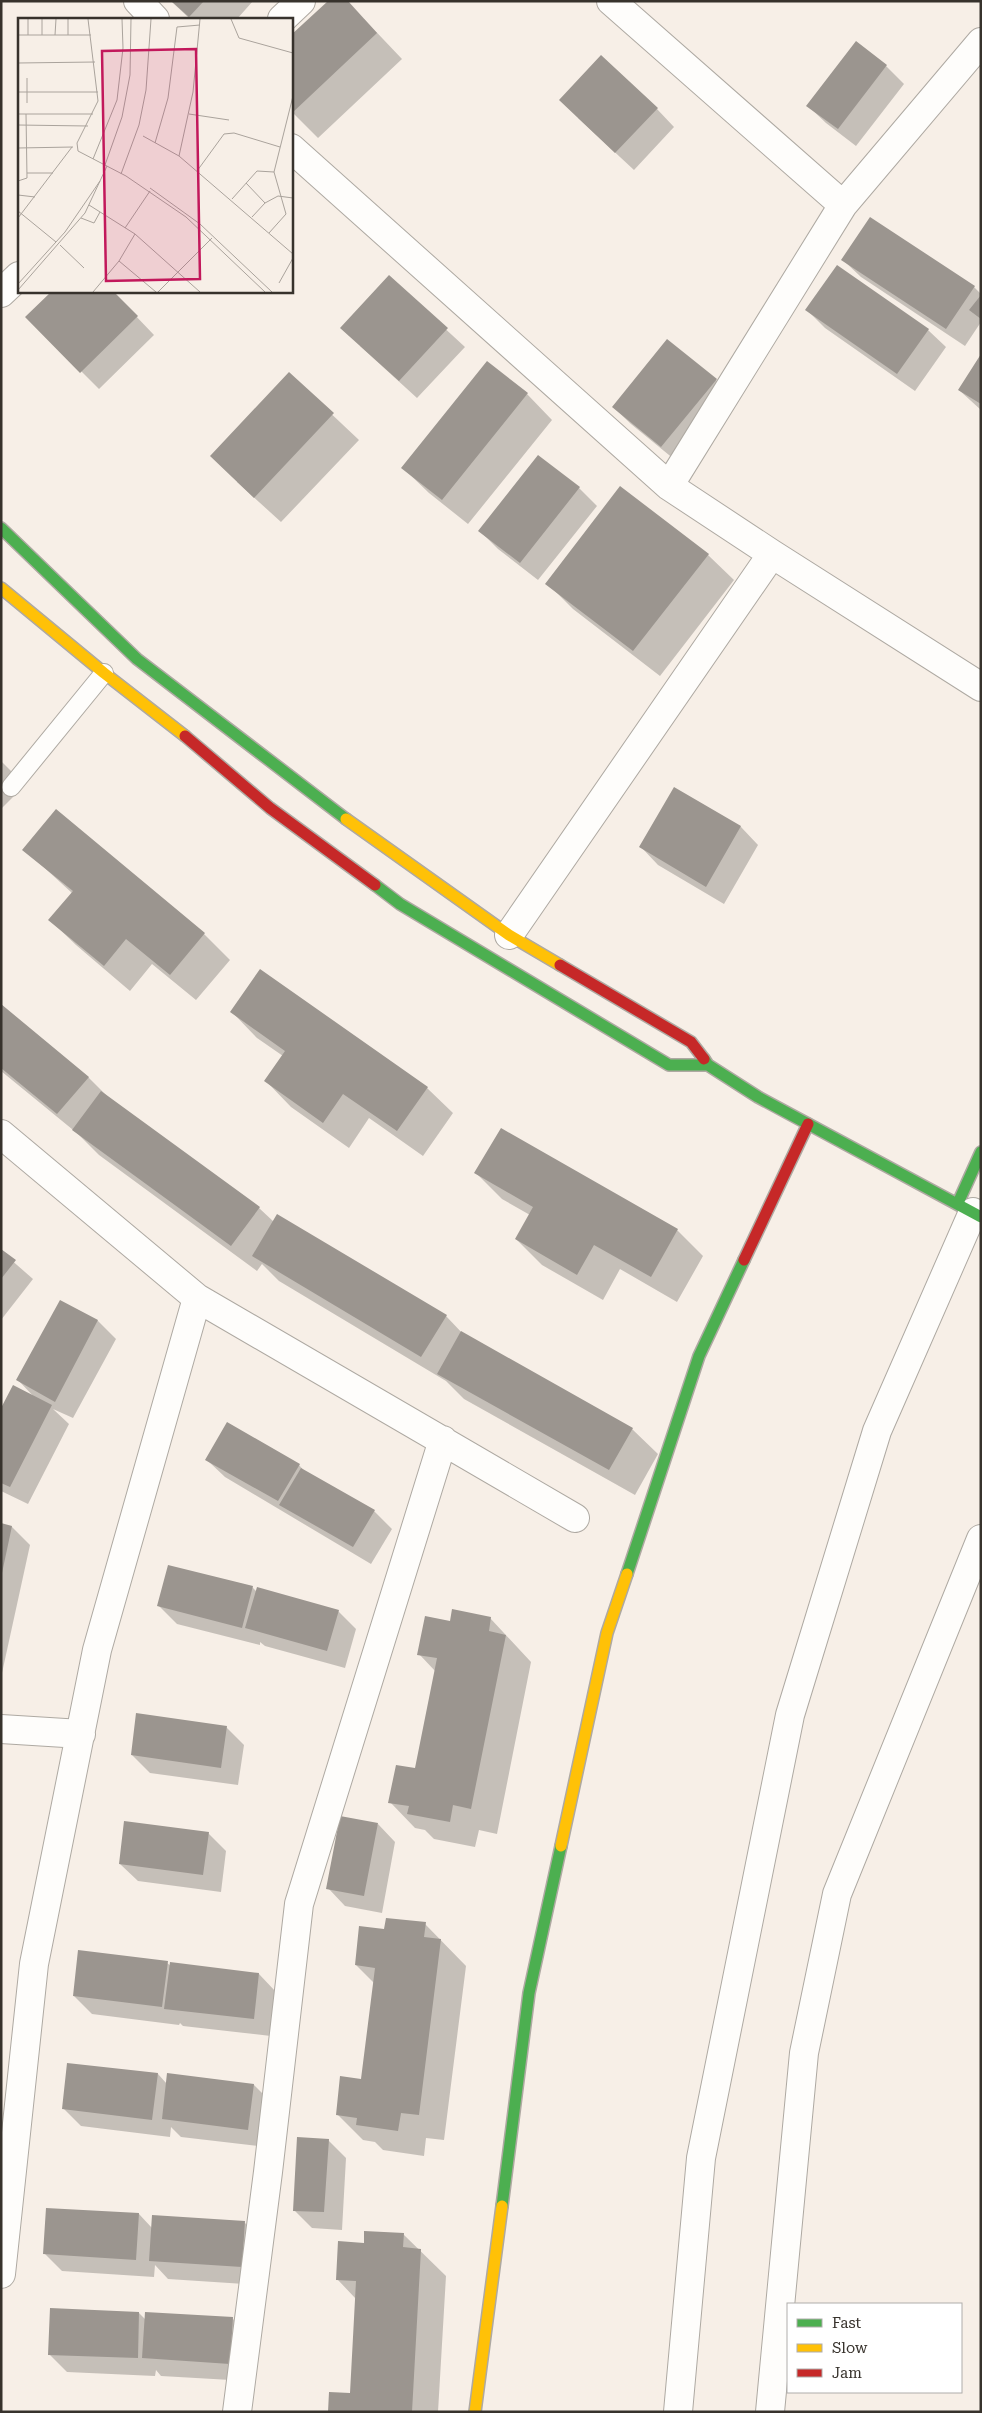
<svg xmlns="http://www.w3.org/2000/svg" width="982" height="2413" font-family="'Roboto Serif',serif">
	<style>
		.shadow { fill: #0003 }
		.building { fill: #9b958f }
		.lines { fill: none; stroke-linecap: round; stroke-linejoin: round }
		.lane-casing { stroke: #aea9a2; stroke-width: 20 }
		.street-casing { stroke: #aea9a2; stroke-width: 30 }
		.fast-casing { stroke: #aea9a2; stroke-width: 14 }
		.slow-casing { stroke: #aea9a2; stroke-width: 14 }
		.jam-casing { stroke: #aea9a2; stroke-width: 14 }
		.lane { stroke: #fefdfb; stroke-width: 18 }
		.street { stroke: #fefdfb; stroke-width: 28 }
		.fast { stroke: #4caf50; stroke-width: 11 }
		.slow { stroke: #ffc107; stroke-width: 11 }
		.jam { stroke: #c62828; stroke-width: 11 }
		.inset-road { fill: none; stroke: #aaa39c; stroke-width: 1 }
		.view { fill: #c2185b; fill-opacity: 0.15; stroke: #c2185b; stroke-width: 2.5 }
		.inset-edge { fill: none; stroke: #37322c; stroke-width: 2.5 }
	</style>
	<rect width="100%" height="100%" fill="#f7efe7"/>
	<path class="shadow" d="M171,1h82l-16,18h-47z
		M364,19l38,40 -84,79 -27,-27z
		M886,66l18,18 -48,62 -30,-23 -18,-17z
		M657,109l17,18 -40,43 -56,-52z
		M843,260l131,27 7,7v28l-16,24 -104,-69z
		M389,277l76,70 -48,51 -57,-52z
		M112,291l42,44 -55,54 -72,-72z
		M807,310l121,20 18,17 -31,44 -90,-63z
		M981,356v54l-22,-20z
		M289,374l70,66 -78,82 -44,-40z
		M716,380l18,18 -54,66 -49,-40 -18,-17z
		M527,394l25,26 -84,104 -39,-31 -26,-25z
		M579,488l18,18 -59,74 -40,-31 -18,-18z
		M708,555l26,25 -74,96 -87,-67 -26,-26z
		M1,761l24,24 -24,24z
		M675,789l66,38 17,18 -34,59 -66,-39 -17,-18z
		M56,811l148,123 26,26 -34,40 -44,-36 -22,27 -54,-46 -26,-25 22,-27 -48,-44z
		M1,1006l87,71 20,20 151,111 15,14 172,94 18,19 168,94 26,25 -23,41 -171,-96 -18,-18 -167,-100 -17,-17 -5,7 -158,-116 -21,-21 -77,-63z
		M232,1012l195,76 26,25 -30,43 -54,-38 -20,30 -58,-41 -25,-26 17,-25 -26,-18z
		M501,1130l176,100 26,26 -26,46 -57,-33 -17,31 -61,-35 -26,-26 14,-24 -28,-16 -26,-26z
		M1,1251l32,28 -32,41z
		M60,1302l38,19 18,18 -43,79 -20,-9 16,15 -41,80 -27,-13v-80l34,-13 -17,-18z
		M207,1460l92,5 7,8 68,38 18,18 -21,35 -146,-87z
		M1,1525l11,2 18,18 -28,128z
		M252,1587l5,5 81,19 18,18 -11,39 -80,-22 -5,-4v3l-83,-21 -18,-18z
		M490,1618l41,44 -34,172 -18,-4 -4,17 -41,-8 -9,-9 -10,-2 -25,-26 26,-32 20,-98 -17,-18 32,-32z
		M226,1727l18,18 -6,40 -88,-12 -18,-18z
		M378,1824l17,18 -13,71 -37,-7 -17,-18z
		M208,1833l18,18 -5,41 -83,-11 -18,-17z
		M425,1924l41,42 -22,174 -18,-2 -2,18 -41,-6 -8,-8 -12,-2 -26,-26 25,-34 12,-97 -18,-18 29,-34z
		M167,1963l4,3 88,8 17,18 -5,44 -88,-10 -3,-3 -1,2 -87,-11 -18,-18z
		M158,2074l9,10 87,1 18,18 -6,44 -85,-10 -10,-10 -1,10 -89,-11 -18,-18z
		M328,2140l18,18 -4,72 -30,-2 -18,-18z
		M47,2209l92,5 13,14 92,-6 18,18 -3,45 -91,-6 -13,-14 -1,12 -92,-6 -18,-18z
		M403,2234l43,42 -8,136h-108l21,-17 5,-96 -18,-19 27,-36z
		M139,2313l7,7 86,-2 18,18 -2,45 -87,-5 -5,-6 -1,6 -88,-4 -18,-18z"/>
	<path class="building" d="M171,1h33l-15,16z
		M328,1h20l29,32 -86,81v-79z
		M856,41l31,24 -49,64 -32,-23z
		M601,55l57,53 -43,45 -56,-53z
		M870,217l105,69 -29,43 -105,-69z
		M837,265l92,64 -32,45 -92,-64z
		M389,275l59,53 -49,53 -59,-53z
		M52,291h61l25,25 -58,57 -55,-56z
		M981,295v24l-12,-9z
		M667,339l50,40 -56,68 -49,-40z
		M981,354v50l-23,-14z
		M487,361l41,32 -86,107 -41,-32z
		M289,372l45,41 -80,85 -44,-42z
		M538,455l42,32 -60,76 -42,-32z
		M620,486l89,68 -76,97 -88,-67z
		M674,787l67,39 -35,61 -67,-40z
		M56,809l149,124 -35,42 -44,-36 -22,27 -56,-46 25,-29 -51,-41z
		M260,969l168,118 -31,44 -54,-37 -20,29 -59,-42 21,-30 -55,-39z
		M1,1004l88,73 -32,37 -56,-46z
		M101,1091l159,116 -29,39 -159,-116z
		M501,1128l177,101 -27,48 -57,-32 -17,30 -62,-36 18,-32 -59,-34z
		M277,1214l170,101 -26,42 -169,-101z
		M1,1249l15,11 -15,19z
		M60,1300l38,20 -43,82 -39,-22z
		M461,1331l172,97 -24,42 -172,-96z
		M13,1385l39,20 -42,82 -9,-4v-75z
		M227,1422l73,42 -22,37 -73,-41z
		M301,1468l74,42 -22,37 -74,-42z
		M1,1523l11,3 -10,47h-1z
		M168,1565l85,21 -11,42 -85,-22z
		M257,1587l82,23 -12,41 -82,-23z
		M452,1609l39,8 -2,14 17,4 -35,174 -18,-4 -3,17 -43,-8 2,-8 -21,-3 8,-38 19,3 22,-110 -20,-3 8,-39 25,5z
		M136,1713l91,13 -6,42 -90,-13z
		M340,1816l38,7 -14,73 -38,-7z
		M124,1821l85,11 -6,43 -84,-11z
		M386,1918l40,4 -2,15 17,2 -22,176 -18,-2 -3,18 -42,-6 1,-7 -21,-3 4,-39 21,3 14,-111 -20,-3 4,-39 25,3z
		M78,1950l90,11 -6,46 -89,-11z
		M170,1962l89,11 -5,46 -90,-10z
		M67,2063l91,10 -6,47 -90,-11z
		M167,2073l87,11 -6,46 -86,-11z
		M297,2137l32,2 -5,73 -31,-1z
		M46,2208l93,5 -3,47 -93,-6z
		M152,2215l93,6 -3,46 -93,-6z
		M364,2231l40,2 -1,14 18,2 -9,163h-84l1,-20 21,1 6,-112 -20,-1 2,-39 26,2z
		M50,2308l89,4 -1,46 -90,-3z
		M145,2312l88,5 -3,47 -88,-6z"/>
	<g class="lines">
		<defs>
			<path id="lane" d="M11,787l93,-114"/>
			<path id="street" d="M138,1l17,18
				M611,1l232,204
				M282,19l19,-18
				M291,148l378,338 103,68 209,133
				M1,293l18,-17
				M669,486l174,-281 138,-163
				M509,935l263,-381
				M1,1134l196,164 378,220
				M1,1729l80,5
				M1,2274l33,-310 63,-314 100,-352
				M237,2412l31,-240 31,-268 144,-464
				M678,2412l23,-254 89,-443 87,-284 96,-219
				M770,2412l34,-359 33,-159 144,-355"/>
			<path id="fast" d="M1,528l136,131 209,160
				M375,885l25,19 269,161h39
				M704,1059l4,6 50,32 223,120
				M958,1203l23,-51
				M627,1574l72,-218 45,-96
				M502,2206l27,-213 32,-147"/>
			<path id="slow" d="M1,588l103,85 81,63
				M346,819l163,116 51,30
				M561,1846l46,-213 20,-59
				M475,2412l27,-206"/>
			<path id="jam" d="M185,736l85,72 105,77
				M560,965l131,77 13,17
				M744,1260l64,-136"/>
		</defs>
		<use href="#lane" class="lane-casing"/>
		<use href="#street" class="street-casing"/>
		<use href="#fast" class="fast-casing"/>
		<use href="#slow" class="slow-casing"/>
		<use href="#jam" class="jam-casing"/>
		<use href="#lane" class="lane"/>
		<use href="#street" class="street"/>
		<use href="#fast" class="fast"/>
		<use href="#slow" class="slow"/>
		<use href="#jam" class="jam"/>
	</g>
	<g transform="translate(18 18)">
		<rect width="275" height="275" fill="#f7efe7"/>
		<path class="inset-road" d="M10,1v16M24,1v16M50,1v16M70,1l10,82 -21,42 1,8 48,25 60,41 79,75M213,1l8,19 54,15M0,17h73M37,17l1,-16M0,45l77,-1M9,60v25M0,74h80M0,96h75M171,96l40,6M0,107l70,1M125,118l36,20 114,98M137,125l13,-45 9,-71 23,-2M0,130l55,-1M161,138l14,-64 7,-73M75,141l24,-59 6,-52 -1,-29M87,147l17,-48 8,-42 1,-56M179,153l27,-37 10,-1 46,14M9,155h26M103,156l18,-49 7,-35 5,-71M0,163l9,-3 -1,-64M228,165l19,20M132,170l50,36 72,68M0,177l17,2M214,181l25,-28 17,1M71,187l46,29 65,58M0,193l38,31M234,199l13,-14 13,-7 15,2M0,200l54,-71M63,200l13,5 6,-11M107,210l25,-37M251,215l17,-19 -12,-42 19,-76M42,227l24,23M101,243l37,31M261,265l14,-25M0,266l47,-52 35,-51M0,272l67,-77 22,-47M75,274l26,-31 16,-27M140,274l54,-54"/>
		<path class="view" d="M178,31l4,230 -94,2 -4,-230z"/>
		<rect width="275" height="275" class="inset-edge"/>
	</g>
	<rect width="982" height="2413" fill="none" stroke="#37322c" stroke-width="5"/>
	<rect x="787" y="2303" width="175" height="90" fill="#ffffff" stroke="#afadab"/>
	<rect x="797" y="2319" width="25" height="8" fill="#4caf50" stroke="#afadab"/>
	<text x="832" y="2328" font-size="15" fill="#37322c">Fast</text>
	<rect x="797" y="2344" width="25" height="8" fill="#ffc107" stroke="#afadab"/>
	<text x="832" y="2353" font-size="15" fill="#37322c">Slow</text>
	<rect x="797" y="2369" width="25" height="8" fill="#c62828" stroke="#afadab"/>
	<text x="832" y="2378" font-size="15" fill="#37322c">Jam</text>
</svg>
